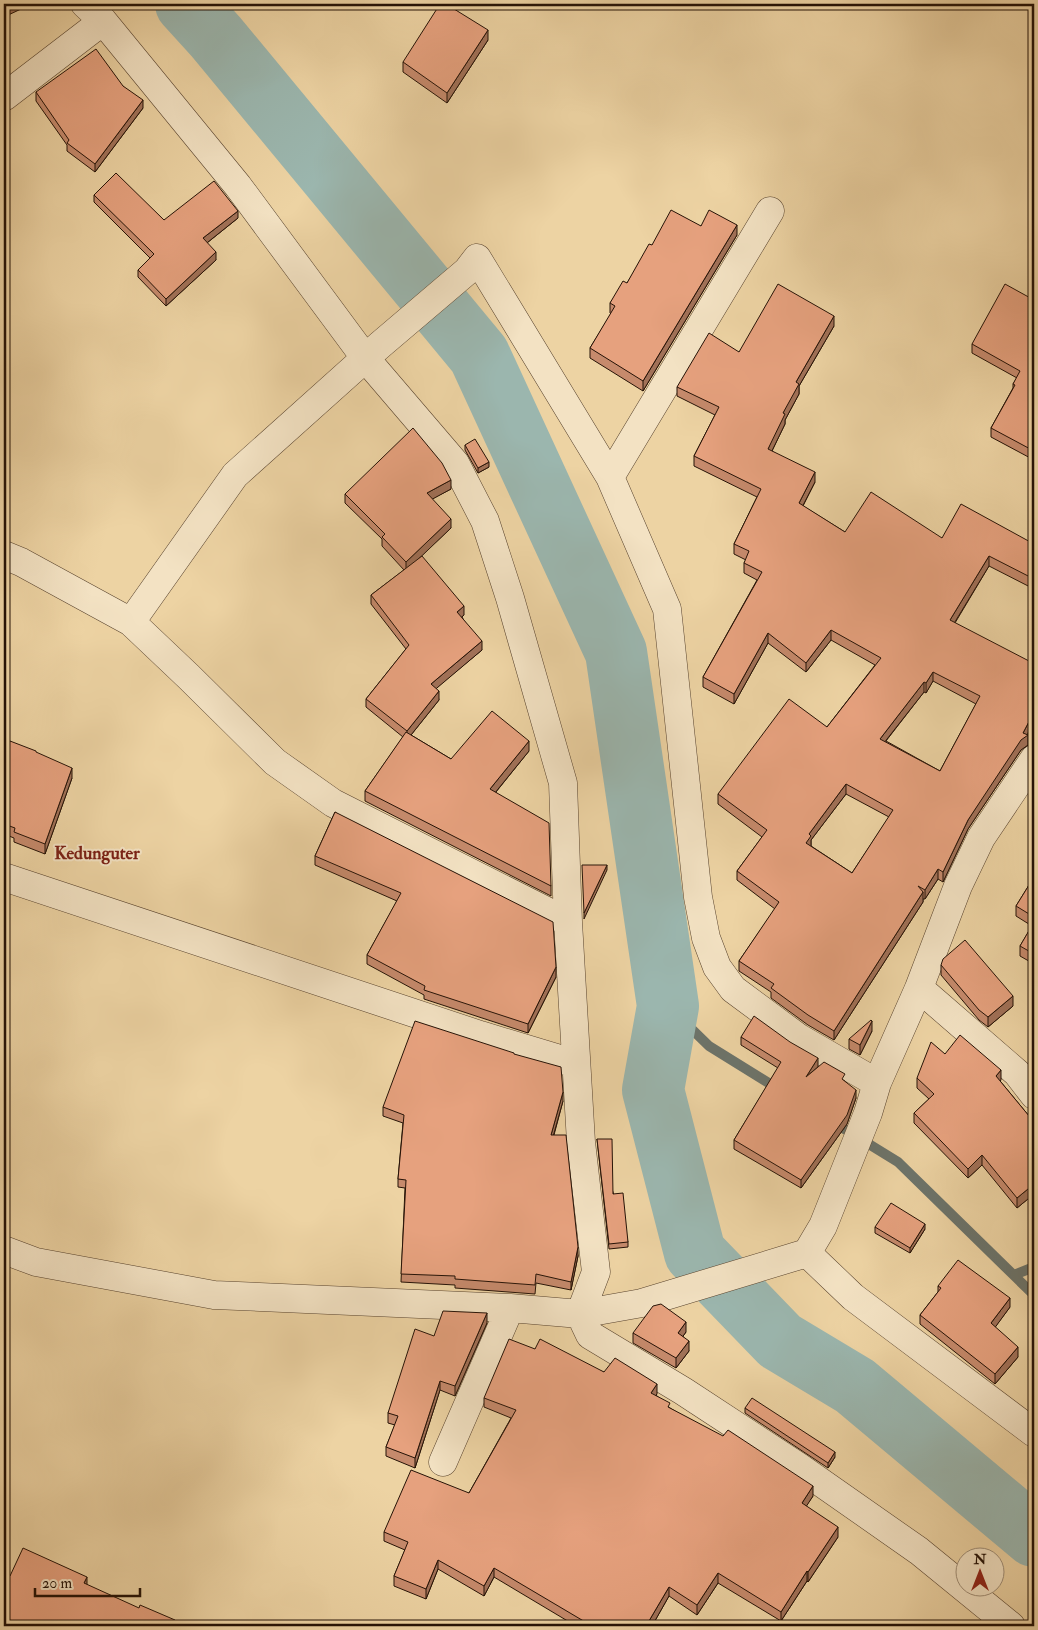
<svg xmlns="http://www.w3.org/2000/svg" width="1038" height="1630" font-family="'IM FELL Double Pica',serif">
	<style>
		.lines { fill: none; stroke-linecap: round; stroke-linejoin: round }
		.stream { stroke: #6c746b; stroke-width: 10 }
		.river { stroke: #9bb6ae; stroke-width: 62 }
		.minor-casing { stroke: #57422d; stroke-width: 29 }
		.minor { stroke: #f3e2c3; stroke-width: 28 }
		.wall { fill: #c68a6c; stroke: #251206; fill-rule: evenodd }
		.shaded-wall { fill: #a17158; stroke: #251206 }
		.building { fill: #e6a17e; stroke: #251206; fill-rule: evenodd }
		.labels { text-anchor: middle; stroke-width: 4; stroke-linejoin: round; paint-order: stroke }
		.quarter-label { font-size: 18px; font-weight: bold; fill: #7a1f14; stroke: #f3e2c3 }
	</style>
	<rect width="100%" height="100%" fill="#edd3a3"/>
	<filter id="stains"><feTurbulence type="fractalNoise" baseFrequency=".004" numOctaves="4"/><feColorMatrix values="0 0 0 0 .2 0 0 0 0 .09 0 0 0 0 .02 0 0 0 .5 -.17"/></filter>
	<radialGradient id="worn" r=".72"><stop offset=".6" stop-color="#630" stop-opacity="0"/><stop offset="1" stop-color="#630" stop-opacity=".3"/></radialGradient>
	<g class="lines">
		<path class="stream" d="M668,1006l41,40 71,44
			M833,1122l65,40 136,133
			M1014,1275l20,-8"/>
		<path class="river" d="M186,4l30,33 263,318 137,297 52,354 -15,84 42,163 85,88 75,45 179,150"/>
		<defs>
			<path id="minor" d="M85,4l18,17 135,165 128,173 89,104 30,58 25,77 53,185 5,139 13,220 15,130 -16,42 10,21 93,56 116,76 120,84 92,75
				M4,97l99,-76
				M610,477l160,-266
				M4,555l17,7 110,60 58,55 86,85 58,41 235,119
				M131,622l104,-147 145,-130 87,-74 10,-13 133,219 57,132 31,288 8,41 11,29 16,22 66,49 78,45
				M4,877l476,158 96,29
				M919,988l98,85 17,22
				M4,1250l32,12 178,33 296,13 70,6 62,-11 165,-50 16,-27 45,-113 9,-30 42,-95 39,-102 23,-48 53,-79
				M807,1253l46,44 181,136
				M443,1462l67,-154"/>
		</defs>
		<use href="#minor" class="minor-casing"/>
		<use href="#minor" class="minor"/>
	</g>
	<path class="wall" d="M488,40l-41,63 -44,-31v-10z
		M123,86l20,22 -48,64 -28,-21v-6l-31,-44v-9z
		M94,195l70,25 74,-2 -31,25 9,17 -50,46 -28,-29v-7l12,-12 -56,-56z
		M1034,209v18l-3,-2v-10z
		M701,226l36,9 -94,156 -53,-33v-10l21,-34 -1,-1v-10l17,-20 25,-38z
		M1034,299v161l-43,-23v-9l22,-40v-4l4,-6 -45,-25v-9z
		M834,326l-35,60v8l-14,26v4l-13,27 43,31 -12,24 42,26 189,12v45l-45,-23 -34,57 72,112 1,10 -7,5 -53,79 -25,53 -5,-3 -13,20h-2v3l-89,138 -26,-15 -37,-27v-6l-32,-21v-10l36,-52 -38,-29v-9l25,-34 -44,-33v-10l109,-67 48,-62 -44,-25 -25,32 -38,-29 -34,61 -31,-17v-10l54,-97 -13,-7v-10l2,-3 -12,-6v-10l23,-47 -63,-31v-10l21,-41 -38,-19v-9l62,-35zM933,681l43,23 -36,67 -54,-30 38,-49 2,1zM846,794l43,23 -37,56 -41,-27v-6z
		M465,445l24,22 -11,6 -13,-23z
		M451,489l-19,10 19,29 -32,30 45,57 -2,2 20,33 -46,38 3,12 -28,35 40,24 78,-8 -33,41 55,94v10l-186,-95v-10l38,-54 -37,-30v-8l40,-50 -35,-45v-9l33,-25 -22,-24v-7l-37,-36v-9z
		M36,753l36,25 -27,76 -31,-12v-4l-10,-4v-73z
		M335,812l221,165 -28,56 -104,-34v-4l-57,-31v-9l30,-54 -82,-36v-9z
		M1034,877v87l-14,-8v-10l12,-20 -16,-10v-10z
		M941,965l72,41 -25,21 -9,-7 -38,-45z
		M872,1031l-12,24 -11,-6v-10z
		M741,1037l76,30 28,14 11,17 -9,26 -46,64 -67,-39v-9l44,-72 -37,-23z
		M945,1054l56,26 -1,1 34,41v72l-17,14 -35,-43 -14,13 -54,-55v-10l15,-14 -12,-11v-10z
		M514,1055l49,46 -9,34 24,121 -7,34 -35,-7 -1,11 -80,-6v-3l-54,-3 4,-94 -7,-1v-8l5,-56 -20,-7v-9z
		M597,1139l31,103v5l-19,2z
		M875,1227l50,2 -15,24 -35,-20z
		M938,1286l72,21 -15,20 23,30 -23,27 -75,-60v-9l18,-23z
		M487,1323l-32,73 -15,-6 -25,78 -29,-12v-9l9,-22 -7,-2v-10l46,-77z
		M686,1332l-3,4 6,15 -13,17 -43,-25v-10z
		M535,1349l69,23 53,22 -1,1 14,13 143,88 -7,10 32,31 -30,45 -1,-1 -26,40 -63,-38 -21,32 -28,-19 -17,30h-76l-82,-49 -10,19 -46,-27 -12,30 -32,-13v-10l11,-26 -21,-9v-9l85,-39 42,-75 -27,-11v-9z
		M745,1408l90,49 -7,11 -83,-55z"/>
	<path class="shaded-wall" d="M11,4h10v5l-17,8v-10z
		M488,30v10l-41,63v-10z
		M143,100v8l-48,64v-8z
		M238,211v7l-35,28v-8z
		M737,225v10l-94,156v-10z
		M216,252v8l-50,46v-7z
		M834,316v10l-35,60v8l-14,26v4l-17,35v-10l28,-67z
		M489,462v5l-11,6v-5z
		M815,472v10l-16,31v-10z
		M451,480v9l-24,13v-9z
		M451,519v9l-45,43v-9z
		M989,556v10l-39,64v-10z
		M464,606v9l-7,6v-9z
		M831,630v10l-25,32v-9z
		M768,633v10l-34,61v-10z
		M482,641v9l-51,43v-9z
		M933,672v9l-7,12v-10z
		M924,682v10l-44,56v-9z
		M439,691v9l-32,40v-9z
		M1034,712v9l-7,14h1v10l-7,5 -53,79 -25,53v-10l25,-52 55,-87z
		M529,741v10l-39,48v-10z
		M72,768v10l-27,76v-10z
		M846,784v10l-35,46v6l-5,7v-10l3,-9z
		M607,865v5l-23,49v-6z
		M938,869v10l-13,20v-9z
		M923,892v10l-89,138v-9z
		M556,967v10l-28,56v-9z
		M1013,996v10l-25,21v-10z
		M872,1021v10l-12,24v-10z
		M818,1058v9l-12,10z
		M1001,1070v10l-5,6v-10z
		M856,1090v8l-9,26 -46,64v-8z
		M563,1092v9l-12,43v-9z
		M982,1155v10l-14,13v-9z
		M1034,1184v10l-17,14v-10z
		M925,1224v5l-15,24v-5z
		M578,1247v9l-7,34v-8z
		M1010,1298v9l-19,26v-10z
		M487,1313v10l-32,73v-10z
		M686,1322v10l-8,11v-10z
		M689,1341v10l-13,17v-10z
		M1018,1347v10l-23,27v-10z
		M440,1381v9l-25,78v-10z
		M657,1384v10l-6,8v-9z
		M835,1452v5l-7,11v-5z
		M813,1486v10l-11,17v-10z
		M838,1527v10l-30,45v-10z
		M438,1560v9l-12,30v-10z
		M494,1568v9l-10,19v-10z
		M807,1571v10l-26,40v-9z
		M718,1573v10l-21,32v-10z
		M87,1577v10l-3,-4z
		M669,1587v9l-17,30h-6z
		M175,1620v6h-4z"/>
	<path class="building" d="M4,4h7l-7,3z
		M440,4h6l42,26 -41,63 -44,-31z
		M96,49l27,37 20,14 -48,64 -28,-21 2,-3 -33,-48z
		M116,173l48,47 50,-39 24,30 -35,27 13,14 -50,47 -28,-29 16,-16 -60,-59z
		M1034,209v8l-3,-2z
		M671,210l30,16 8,-16 28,15 -94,156 -53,-33 25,-42 -5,-3 13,-22 4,2 22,-39 3,1z
		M778,284l56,32 -38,66 3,2 -16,29 2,1 -17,35 47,23 -16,31 46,29 26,-40 71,46 19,-34 73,40v35l-45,-23 -39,64 79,41 5,-11v62l-11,21 5,2 -7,5 -53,80 -25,52 -5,-3 -13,21 -7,-4 5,6 -89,139 -26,-16 -37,-27 3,-4 -35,-23 40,-59 -42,-31 30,-41 -49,-36 71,-95 38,28 54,-69 -50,-28 -25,33 -38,-30 -34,61 -31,-17 59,-105 -18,-9 5,-12 -15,-7 27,-55 -67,-33 25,-49 -42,-20 32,-54 30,19zM933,672l47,24 -40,75 -60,-32 44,-57 2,1zM846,784l47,26 -41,63 -46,-30 5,-7 -2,-2z
		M1005,284l29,16v-1v152l-43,-23 24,-43 -2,-1 7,-13 -48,-27z
		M413,428l29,35 9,17 -24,13 24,26 -45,43 -24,-25 3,-3 -40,-40z
		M475,439l14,23 -11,6 -13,-23z
		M422,556l42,50 -7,6 25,29 -51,43 8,7 -32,40 -41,-32 43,-54 -38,-50z
		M492,711l37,30 -39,48 59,34 2,63 -186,-95 41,-59 45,27z
		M10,741l26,10v1l36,16 -27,76 -31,-12 1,-4 -11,-4v-63z
		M335,812l218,110 3,45 -28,57 -104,-34 1,-4 -58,-31 34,-62 -86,-37z
		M582,865h25l-23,48z
		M1034,877v40l-18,-11z
		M1034,922v32l-14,-8z
		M965,940l48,56 -25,21 -9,-7 -38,-45 2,-6z
		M754,1016l36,26 28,16 -12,19 18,-15 21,12 -3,5 14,11 -9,25 -46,65 -67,-40 47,-78 -40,-25z
		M871,1020l1,1 -12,24 -11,-6z
		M415,1021l99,32v1l47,13 2,25 -12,43h15l12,112 -7,35 -35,-8 -1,11 -80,-6v-3l-54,-2 5,-94 -8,-1 6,-64 -21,-8z
		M960,1035l41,35 -5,6 38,46v62l-17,14 -35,-43 -14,14 -54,-56 20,-19 -17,-16 14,-36 14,12z
		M597,1139h15l1,55 10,-1 5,49 -19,2z
		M891,1203l34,21 -15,24 -35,-21z
		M958,1260l52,38 -19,25 27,24 -23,27 -75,-59 21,-27 -3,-2z
		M661,1304l25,18 -8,11 11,8 -13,17 -43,-25 20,-27z
		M443,1311l44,2 -32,73 -15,-5 -25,77 -29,-11 12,-31 -10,-3 27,-84 19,7z
		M509,1339l26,10 5,-10 64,33 11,-14 42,26 -6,9 19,10 -2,4 55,29 5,-6 85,56 -11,17 36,24 -30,45 -1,-1 -26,41 -63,-39 -21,32 -28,-18 -23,39h-54l-98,-58 -10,18 -46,-26 -12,29 -32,-13 14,-34 -24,-10 27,-62 58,23 47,-83 -32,-12z
		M752,1398l83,54 -7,11 -83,-55z
		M23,1548l64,29 -3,6 55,25 1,-3 35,15 -4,6h-167v-52l6,2z"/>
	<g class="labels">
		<g class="quarter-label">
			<text x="97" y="859">Kedunguter</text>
		</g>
	</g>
	<rect width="1038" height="1630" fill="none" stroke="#edd3a3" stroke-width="20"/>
	<rect x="5" y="5" width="1028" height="1620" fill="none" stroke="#251206" stroke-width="2.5"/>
	<rect x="10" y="10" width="1018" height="1610" fill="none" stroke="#251206"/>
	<g transform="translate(980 1572)"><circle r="24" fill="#f3e2c3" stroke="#a18f77"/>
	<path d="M0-4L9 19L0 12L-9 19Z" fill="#8f2418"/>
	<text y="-8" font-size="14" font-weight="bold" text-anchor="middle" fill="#251206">N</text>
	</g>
	<path d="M35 1588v8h105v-8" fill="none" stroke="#251206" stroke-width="2.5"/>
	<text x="42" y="1588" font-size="15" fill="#251206" stroke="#f3e2c3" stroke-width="4" paint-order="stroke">20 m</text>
	<rect width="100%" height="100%" filter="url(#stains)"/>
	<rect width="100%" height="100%" fill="url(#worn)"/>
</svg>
